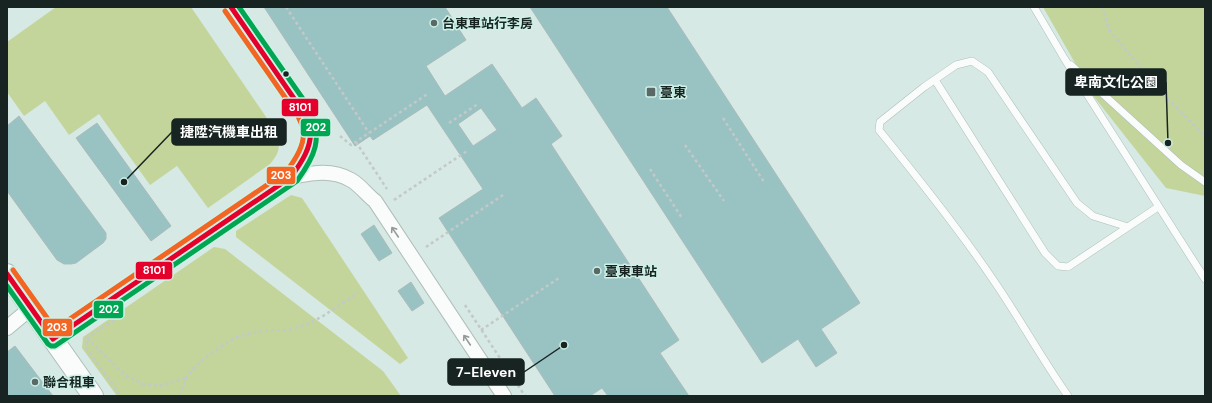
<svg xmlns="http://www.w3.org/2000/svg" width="1212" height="403" font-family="'DM Sans','Noto Sans TC',sans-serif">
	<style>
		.green { fill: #c4d59b }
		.building { fill: #99c2c3; stroke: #acbbba; fill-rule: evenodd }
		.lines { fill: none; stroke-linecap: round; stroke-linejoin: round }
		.lane-casing { stroke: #b0beba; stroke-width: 8 }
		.street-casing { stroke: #b0beba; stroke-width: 16 }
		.secondary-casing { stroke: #b0beba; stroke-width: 22 }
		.path { stroke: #c2c9c7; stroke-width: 2.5; stroke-dasharray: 3 3; stroke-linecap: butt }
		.lane { stroke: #f9fcfb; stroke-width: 7 }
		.street { stroke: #f9fcfb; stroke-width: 14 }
		.secondary { stroke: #f9fcfb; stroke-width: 20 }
		.bus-1-casing { stroke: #cef1e7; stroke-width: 8 }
		.bus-2-casing { stroke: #cef1e7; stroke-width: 8 }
		.bus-3-casing { stroke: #cef1e7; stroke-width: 8 }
		.bus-1 { stroke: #e4002b; stroke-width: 5 }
		.bus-2 { stroke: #00a651; stroke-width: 5 }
		.bus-3 { stroke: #f26522; stroke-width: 5 }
		.oneway { stroke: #939b99 }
		.poi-dot { fill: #5a6965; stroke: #cef1e7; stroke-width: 1.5 }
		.bus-dot { fill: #172421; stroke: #cef1e7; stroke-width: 1.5 }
		.labels { text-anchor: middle; stroke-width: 3; stroke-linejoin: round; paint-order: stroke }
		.poi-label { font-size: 13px; font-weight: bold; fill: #172421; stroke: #cef1e7; text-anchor: start }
		.leader { fill: none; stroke: #172421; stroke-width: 1.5 }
		.callout-dot { fill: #172421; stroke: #cef1e7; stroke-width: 1.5 }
		.callout { fill: #172421; stroke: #172421; stroke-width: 1.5 }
		.callout-label { font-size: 14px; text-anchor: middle; font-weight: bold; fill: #fff }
		.line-badge { stroke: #cef1e7; stroke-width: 1.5 }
		.badge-label { font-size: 11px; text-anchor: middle; font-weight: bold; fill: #fff }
	</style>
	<rect width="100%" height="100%" fill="#d6e9e4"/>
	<path class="green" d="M56,7h135l86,126c3,15 3,19 -7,31l-62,44 -31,-42 -27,19 -51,-71 -30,21 -24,-34 -21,15 -17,-24v-50z
		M1043,7h162v189l-39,-8 -71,-90z
		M291,195l11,3 106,160 -8,6 -164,-127v-6z
		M214,247l11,2 158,122 18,25h-284l-35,-48 1,-11z"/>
	<path class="building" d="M264,7h181l21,33 -40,26 19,30 47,-32 30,44 14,-10 26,38 -11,8 128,196 -19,13 29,43h-81l-6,-8 -12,8h-35l-116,-178 44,-29 -56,-84 -54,35 -3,-4 -15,10zM481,108l16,22 -24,16 -15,-22z
		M530,7h137l193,296 -39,26 16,24 -21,14 -18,-28 -36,24z
		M19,116l87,117v6l-3,4 -27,20 -5,1h-7l-7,-4 -50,-69v-65z
		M97,123l74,103 -20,15 -75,-103z
		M374,225l18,28 -13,8 -18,-27z
		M411,282l13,21 -12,8 -14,-20z
		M15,346l22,29 16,21h-46v-44z"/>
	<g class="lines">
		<defs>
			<path id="lane" d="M1034,7l30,51 141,221
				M1071,65l110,100 24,17
				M935,80l110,173 13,13 10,1 90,-60
				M1068,396c-26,-37 -48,-77 -74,-115 -35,-52 -75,-102 -115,-151l1,-8 44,-35 32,-22 16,-4 16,11 89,131 16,13 35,11"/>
			<path id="street" d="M291,177c22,-4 40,-8 60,3 9,5 16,15 24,21l129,195
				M7,328l24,-20
				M53,339l238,-162c10,-13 20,-28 19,-46 0,-6 -4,-12 -6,-18l-73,-106"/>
			<path id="secondary" d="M7,274l86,122"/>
		</defs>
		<use href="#lane" class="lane-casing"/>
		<use href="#street" class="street-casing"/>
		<use href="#secondary" class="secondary-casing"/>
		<path class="path" d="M286,7l83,126
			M1102,7l7,23 52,62 44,44
			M723,118l41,64
			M449,123l29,-19
			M340,136l11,9 78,-52
			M356,142l31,47
			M685,145l39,56
			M650,169l32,49
			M394,200l73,-49
			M426,247l77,-52
			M465,305l60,91
			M114,320l-27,18v11l34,47
			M481,330l78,-52
			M87,338l38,37 18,9 17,2 25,-8
			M180,396l6,-18 7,-9 14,-13 27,-18 26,-7 29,-1 17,-5 17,-9 35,-23"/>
		<use href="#lane" class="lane"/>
		<use href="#street" class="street"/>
		<use href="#secondary" class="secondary"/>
		<defs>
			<path id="bus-1" d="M7,274l46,65
				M53,339l238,-162c10,-14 22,-31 19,-49 -1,-5 -4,-10 -6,-15l-73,-106"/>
			<path id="bus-2" d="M7,286l41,58 3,2h4l242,-165c18,-25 26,-42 13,-72l-71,-102"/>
			<path id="bus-3" d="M13,270l42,59 231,-157c9,-12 20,-28 17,-44 -1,-4 -4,-8 -5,-12l-73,-105"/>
		</defs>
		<use href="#bus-1" class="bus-1-casing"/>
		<use href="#bus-2" class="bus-2-casing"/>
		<use href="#bus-3" class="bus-3-casing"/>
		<use href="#bus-1" class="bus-1"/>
		<use href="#bus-2" class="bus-2"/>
		<use href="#bus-3" class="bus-3"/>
	</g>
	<defs><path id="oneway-shaft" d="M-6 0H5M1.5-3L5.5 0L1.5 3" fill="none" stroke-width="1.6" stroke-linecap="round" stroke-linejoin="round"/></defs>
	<g class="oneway">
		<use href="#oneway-shaft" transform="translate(395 232) rotate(-124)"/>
		<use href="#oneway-shaft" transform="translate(467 340) rotate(-124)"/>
	</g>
	<g class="poi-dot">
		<circle cx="434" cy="23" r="4"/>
		<rect x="646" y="87" width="10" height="10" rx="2"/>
		<circle cx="597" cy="271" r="4"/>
		<circle cx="35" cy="382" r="4"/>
	</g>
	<circle class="bus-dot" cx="286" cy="74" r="3.5"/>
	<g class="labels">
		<g class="poi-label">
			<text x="442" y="28">台東車站行李房</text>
			<text x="660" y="97">臺東</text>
			<text x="605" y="276">臺東車站</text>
			<text x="43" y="387">聯合租車</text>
		</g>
	</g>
	<path class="leader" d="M1168 143L1166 82M124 182L172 132M564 345L524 372"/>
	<g class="callout-dot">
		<circle cx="1168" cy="143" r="4"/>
		<circle cx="124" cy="182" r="4"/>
		<circle cx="564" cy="345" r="4"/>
	</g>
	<g class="callout">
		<rect x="1066" y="69" width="100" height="26" rx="4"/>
		<rect x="172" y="119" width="114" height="26" rx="4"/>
		<rect x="448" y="359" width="76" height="26" rx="4"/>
	</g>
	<g class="callout-label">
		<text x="1116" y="87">卑南文化公園</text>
		<text x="229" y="137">捷陞汽機車出租</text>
		<text x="486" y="377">7-Eleven</text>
	</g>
	<g class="line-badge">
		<rect x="281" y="98" width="38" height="19" rx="4" fill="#e4002b"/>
		<rect x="300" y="118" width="31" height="19" rx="4" fill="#00a651"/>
		<rect x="266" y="166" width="30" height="19" rx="4" fill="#f26522"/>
		<rect x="135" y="261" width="38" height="19" rx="4" fill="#e4002b"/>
		<rect x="93" y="300" width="31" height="19" rx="4" fill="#00a651"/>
		<rect x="42" y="318" width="31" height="19" rx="4" fill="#f26522"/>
	</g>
	<g class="badge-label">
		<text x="300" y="111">8101</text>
		<text x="316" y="131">202</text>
		<text x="281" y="179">203</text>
		<text x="154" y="274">8101</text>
		<text x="109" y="313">202</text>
		<text x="57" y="331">203</text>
	</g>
	<rect width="1212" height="403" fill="none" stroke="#172421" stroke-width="16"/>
</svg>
